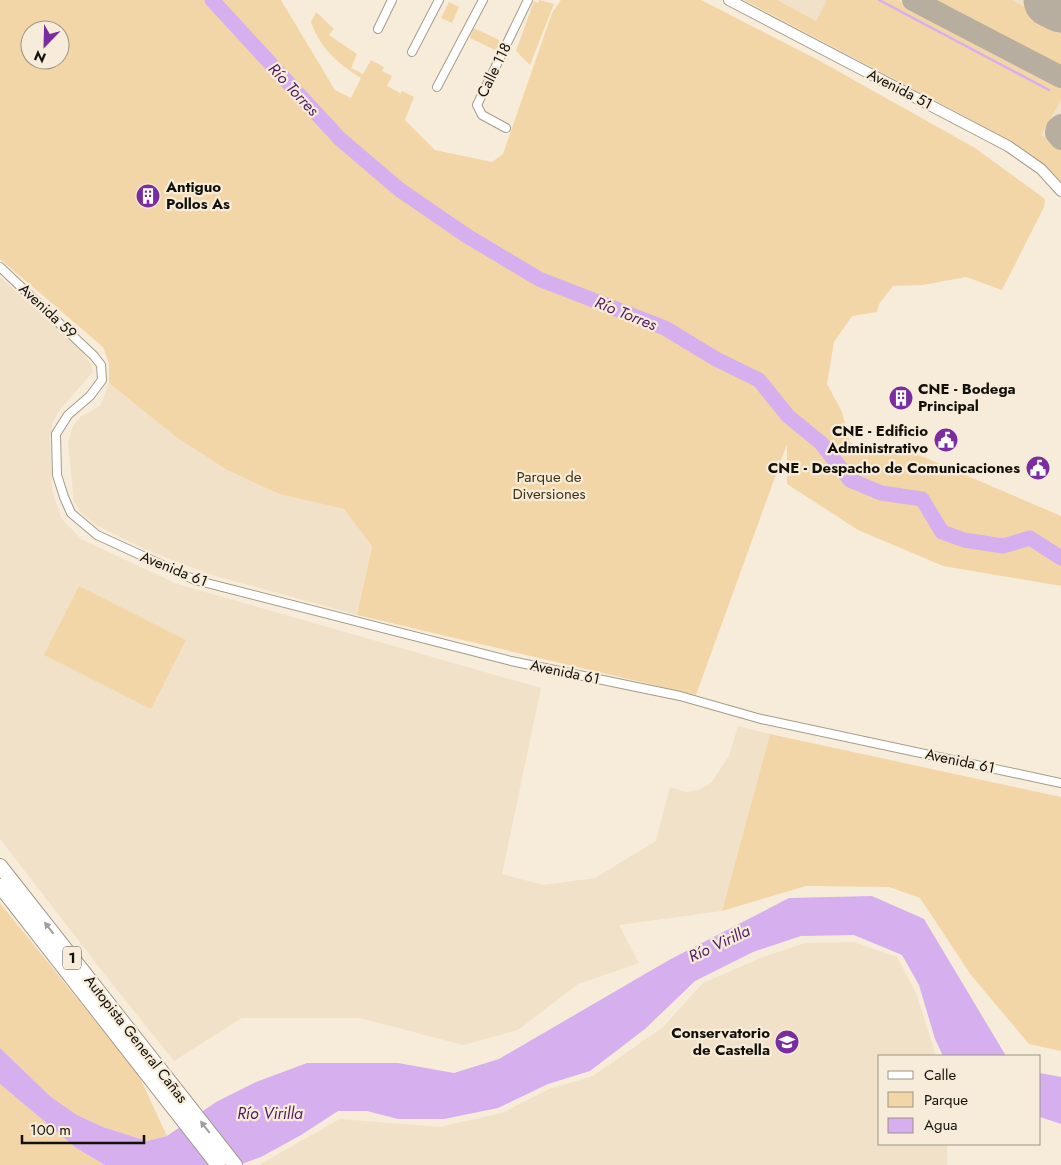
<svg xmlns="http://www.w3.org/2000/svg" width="1061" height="1165" font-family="Jost,sans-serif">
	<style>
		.built { fill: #f1e1c8 }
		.green { fill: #f3d6a8; fill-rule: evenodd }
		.water { fill: #d6afee }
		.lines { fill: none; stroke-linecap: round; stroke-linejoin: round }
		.stream { stroke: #d6afee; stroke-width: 2.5 }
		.river { stroke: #d6afee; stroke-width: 15 }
		.taxiway { stroke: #b8ae9f; stroke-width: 22 }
		.runway { stroke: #b8ae9f; stroke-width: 55 }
		.street-casing { stroke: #a69b8a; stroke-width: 10 }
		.secondary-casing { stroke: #a69b8a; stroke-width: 12 }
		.highway-casing { stroke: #a69b8a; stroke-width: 16 }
		.street { stroke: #fff; stroke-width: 8 }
		.secondary { stroke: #fff; stroke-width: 10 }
		.highway { stroke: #fff; stroke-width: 14 }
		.oneway { fill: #a19f9d }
		.labels { text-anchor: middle; stroke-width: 4.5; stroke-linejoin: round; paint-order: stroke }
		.shield { fill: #f7ecd9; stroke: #575147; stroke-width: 1 }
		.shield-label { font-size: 14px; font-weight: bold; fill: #130f09 }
		.street-label { font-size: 15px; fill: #130f09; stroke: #f7ecd9 }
		.poi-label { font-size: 15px; font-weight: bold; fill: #130f09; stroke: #f7ecd9; text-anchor: end }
		.park-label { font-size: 15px; fill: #423112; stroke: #f7ecd9 }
		.water-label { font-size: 16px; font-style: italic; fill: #4b1963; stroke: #f7ecd9 }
	</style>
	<rect width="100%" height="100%" fill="#f7ecd9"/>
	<path class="built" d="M757,0h304v169z
		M0,277l80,72 11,15 2,8 -34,39 -6,11 -3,16 2,52 9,28 20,21 96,45 364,104 -39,186 41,11 52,-7 61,-37 14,-54 16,5 12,-2 13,-7 18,-27 9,-30 32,8 -48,177 -103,14 20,38 -61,21 -60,46 -55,15 -103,-27h-118l-68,43 -68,-85 -106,-137z
		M109,383l67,54 51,33 52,24 65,15 28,36 -15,70 -145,-40 -66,-25 -48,-24 -16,-12 -8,-12 -6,-60 5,-16 7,-9 20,-11z
		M854,942l43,15 19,36 20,63h-56v88h67v21h-688l81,-46 99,8 63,-14 47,-24 44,-13 70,-49 40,-44 60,-26 42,-14z"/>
	<path class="green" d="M0,0h281l54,90 16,8 10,-20c-23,-14 -41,-30 -50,-56l5,-10 18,17 -5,6 28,19 -6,14 12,6 8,-14 13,7 -2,4 10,5 -5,10 13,7 -2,5 4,-7 12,6 -9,23 30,30 57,12 11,-8 49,-141 9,-13h140l119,61 155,87 70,51 -1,8 -42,83 -36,-13 -43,8 -30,1 -14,18 -2,8 -25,4 -18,26 -7,42 15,28 8,30 5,4 50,3 156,67v70l-118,-20 -85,-36 -71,-46v-40l-91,251 -339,-80 15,-69 -28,-37 -65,-15 -52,-24 -51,-33 -67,-54v-20l-6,-16 -103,-88zM30,30h30v30h-30z
		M539,0l15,4 -24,61 -14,-14 18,-50 4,2z
		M744,0h33l39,21 11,-21h70l164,84v16l-20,35 20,11v36l-33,-28 -62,-37z
		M928,0h84l49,26v43z
		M449,2l10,5 -7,16 -11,-5z
		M473,29h3l23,11v12l-29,-14z
		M79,586l107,54 -35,69 -107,-54z
		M770,734l291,63v254l-32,-7 -58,-69 -51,-77 -31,-11 -83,-1 -84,25z
		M0,903l138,171 29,62 -20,5 -44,-14 -26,-12 -26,-18 -51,-49z
		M0,1084l76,64 29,17h-105z"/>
	<path class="water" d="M872,896l52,23 82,137h-63l-8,-17 -16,-54 -17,-30 -48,-20 -53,1 -48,16 -58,29 -50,48 -55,42 -42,13 -50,24 -54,11h-46l-31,-8h-29l-37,24 -40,22 -22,8h-134l-29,-17 -76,-64v-36l51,49 26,18 26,12 44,14 20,-5 49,-34 40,-20 51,-19h91l56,10 45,-14 170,-99 120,-62z
		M1040,1073l21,4v47l-21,-7z"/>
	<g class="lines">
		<path class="stream" d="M879,0l170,90"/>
		<path class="river" d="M212,0l128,139 60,51 67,46 72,43 126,49 51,31 43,21 29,36 33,27 29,37 31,13 41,6 20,33 22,8 39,6 27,-8 31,20"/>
		<path class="taxiway" d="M913,0l148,77
			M1061,125l-4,3 -1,5 5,6"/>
		<path class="runway" d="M1051,0l10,5"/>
		<defs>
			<path id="street" d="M378,29l14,-29
				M412,52l27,-52
				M437,87l46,-87
				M506,128l-24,-13 -5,-10 51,-105
				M0,267l94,89 7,9 1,15 -12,16 -22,19 -12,19 1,41 7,22 7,16 26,22 98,45 316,81 169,35 81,23 300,64"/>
			<path id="secondary" d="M729,0l279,146 33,23 20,22"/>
			<path id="highway" d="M0,866l235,299
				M0,886l218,279"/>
		</defs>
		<use href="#street" class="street-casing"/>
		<use href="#secondary" class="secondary-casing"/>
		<use href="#highway" class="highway-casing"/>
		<use href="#street" class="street"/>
		<use href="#secondary" class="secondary"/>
		<use href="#highway" class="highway"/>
	</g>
	<defs><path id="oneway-solid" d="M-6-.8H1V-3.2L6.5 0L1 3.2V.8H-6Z" transform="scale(1.25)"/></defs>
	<g class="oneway">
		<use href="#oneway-solid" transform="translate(49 928) rotate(-128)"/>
		<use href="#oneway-solid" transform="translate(205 1127) rotate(-128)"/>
	</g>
	<defs>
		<symbol id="building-disc" viewBox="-11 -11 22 22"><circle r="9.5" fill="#792d9e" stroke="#f7ecd9"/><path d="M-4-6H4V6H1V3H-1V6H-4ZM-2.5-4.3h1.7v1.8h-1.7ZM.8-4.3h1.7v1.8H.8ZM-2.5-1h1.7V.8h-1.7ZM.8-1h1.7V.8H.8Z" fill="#fff"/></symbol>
		<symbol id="civic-disc" viewBox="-11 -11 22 22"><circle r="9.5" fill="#792d9e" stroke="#f7ecd9"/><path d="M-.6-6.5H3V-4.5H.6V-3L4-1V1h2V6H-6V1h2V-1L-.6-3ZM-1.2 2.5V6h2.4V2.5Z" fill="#fff"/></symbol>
		<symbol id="school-disc" viewBox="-11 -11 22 22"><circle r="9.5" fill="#792d9e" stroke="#f7ecd9"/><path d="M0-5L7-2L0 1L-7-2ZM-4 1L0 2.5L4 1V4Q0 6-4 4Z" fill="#fff"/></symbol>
	</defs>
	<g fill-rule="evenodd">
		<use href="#building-disc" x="134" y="182" width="28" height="28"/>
		<use href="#building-disc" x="887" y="384" width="28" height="28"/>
		<use href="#civic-disc" x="932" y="426" width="28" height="28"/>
		<use href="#civic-disc" x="1024" y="454" width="28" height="28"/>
		<use href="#school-disc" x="773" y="1028" width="28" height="28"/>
	</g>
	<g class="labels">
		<rect class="shield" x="63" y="946.5" width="18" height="23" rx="4"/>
		<g class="shield-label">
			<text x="72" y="963">1</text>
		</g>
		<g class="street-label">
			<text transform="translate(494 70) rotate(-64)" y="5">Calle 118</text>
			<text transform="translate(900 89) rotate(27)" y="5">Avenida 51</text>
			<text transform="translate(48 311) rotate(43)" y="5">Avenida 59</text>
			<text transform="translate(174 569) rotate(22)" y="5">Avenida 61</text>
			<text transform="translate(565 672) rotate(12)" y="5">Avenida 61</text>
			<text transform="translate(960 761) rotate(12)" y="5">Avenida 61</text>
			<text transform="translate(136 1039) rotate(52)" y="5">Autopista General Cañas</text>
		</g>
		<g class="poi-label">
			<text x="166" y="192" text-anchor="start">Antiguo<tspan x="166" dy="17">Pollos As</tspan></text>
			<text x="918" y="394" text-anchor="start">CNE - Bodega<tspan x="918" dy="17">Principal</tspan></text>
			<text x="928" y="436">CNE - Edificio<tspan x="928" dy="17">Administrativo</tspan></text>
			<text x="1020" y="473">CNE - Despacho de Comunicaciones</text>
			<text x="770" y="1038">Conservatorio<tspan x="770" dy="17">de Castella</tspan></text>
		</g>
		<g class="park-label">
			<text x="549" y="482">Parque de<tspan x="549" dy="17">Diversiones</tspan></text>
		</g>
		<g class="water-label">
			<text transform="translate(294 89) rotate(47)" y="6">Río Torres</text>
			<text transform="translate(626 313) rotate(22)" y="6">Río Torres</text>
			<text transform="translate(719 943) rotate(-25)" y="6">Río Virilla</text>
			<text x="270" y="1119">Río Virilla</text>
		</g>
	</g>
	<rect x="878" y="1055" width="162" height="90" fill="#f7ecd9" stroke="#9c9486"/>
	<rect x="888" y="1071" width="25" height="8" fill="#ffffff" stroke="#9c9486"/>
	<text x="924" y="1080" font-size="15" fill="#130f09">Calle</text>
	<rect x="888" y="1092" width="25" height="15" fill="#f3d6a8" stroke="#9c9486"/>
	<text x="924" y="1105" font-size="15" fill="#130f09">Parque</text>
	<rect x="888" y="1118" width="25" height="15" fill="#d6afee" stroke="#9c9486"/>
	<text x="924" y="1130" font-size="15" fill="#130f09">Agua</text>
	<g transform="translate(45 45) rotate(203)"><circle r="24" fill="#f7ecd9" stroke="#9c9486"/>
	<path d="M0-4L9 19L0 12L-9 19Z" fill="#792d9e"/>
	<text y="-8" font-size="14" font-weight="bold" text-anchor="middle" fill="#130f09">N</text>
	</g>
	<path d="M22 1135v8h122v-8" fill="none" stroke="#130f09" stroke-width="2.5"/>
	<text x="30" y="1135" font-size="15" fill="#130f09" stroke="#f7ecd9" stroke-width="4" paint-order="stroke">100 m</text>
</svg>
